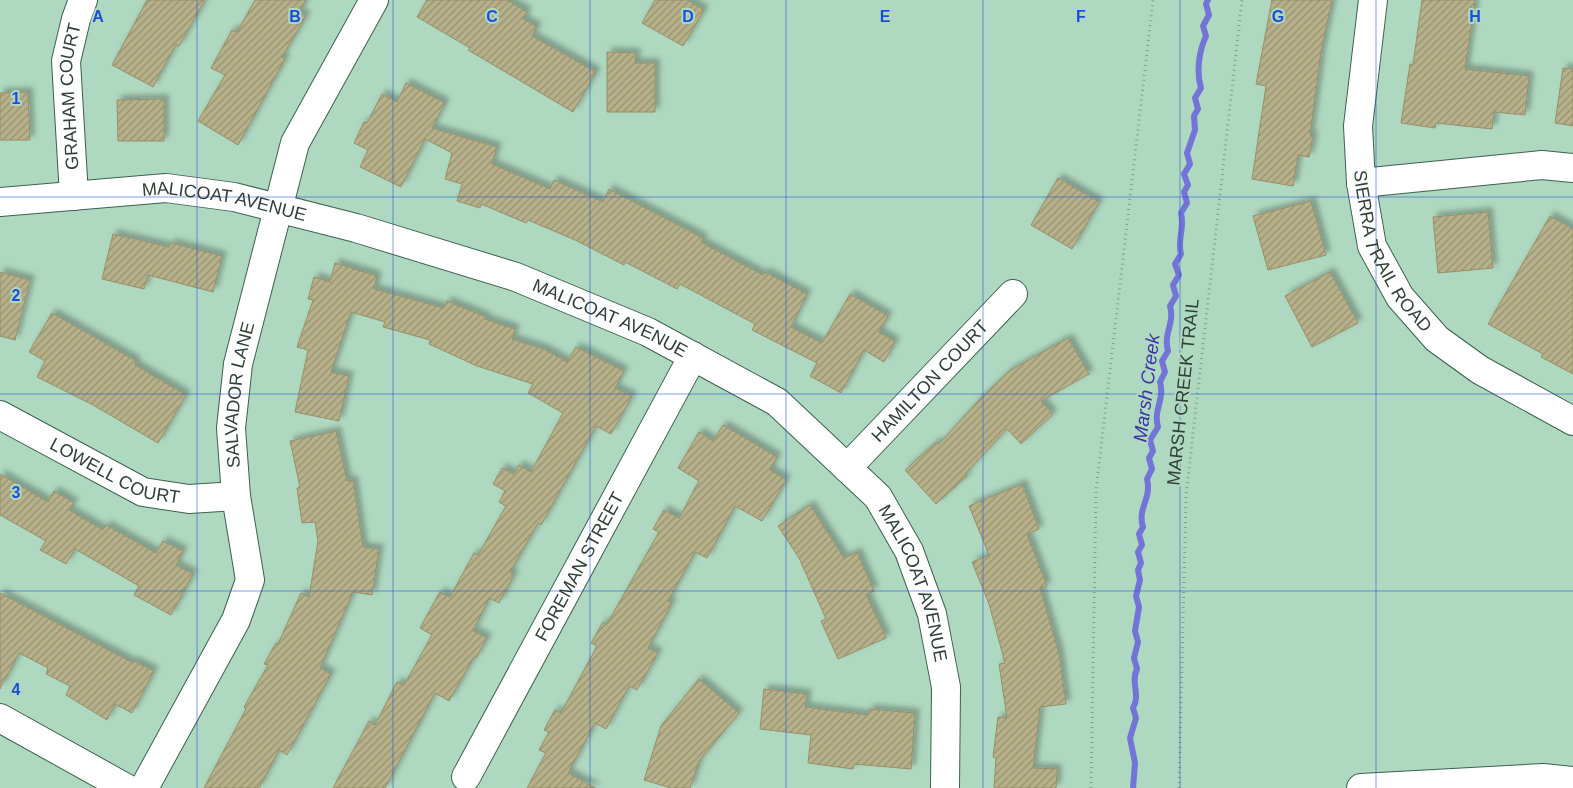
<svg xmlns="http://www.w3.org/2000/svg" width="1573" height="788" font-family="Helvetica,sans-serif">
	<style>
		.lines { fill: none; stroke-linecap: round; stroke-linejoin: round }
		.stream { stroke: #7275d7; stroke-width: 6 }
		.building { fill: url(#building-hatch); stroke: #96906a; filter: url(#shadow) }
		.minor-casing { stroke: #3c614d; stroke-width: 30 }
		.path { stroke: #81a08e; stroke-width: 3; stroke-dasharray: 1 4; stroke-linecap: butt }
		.minor { stroke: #fff; stroke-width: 28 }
		.grid { fill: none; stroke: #1d4ed8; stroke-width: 1; stroke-opacity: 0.55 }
		.labels { text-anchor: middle; stroke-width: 4; stroke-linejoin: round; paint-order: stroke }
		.street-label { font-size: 18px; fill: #304037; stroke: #afd8c0 }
		.water-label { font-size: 19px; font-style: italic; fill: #3e33a6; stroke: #afd8c0 }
		.grid-label { font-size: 16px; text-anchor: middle; font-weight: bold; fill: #1d4ed8; stroke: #afd8c0; stroke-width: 4; stroke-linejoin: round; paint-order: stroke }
	</style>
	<defs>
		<pattern id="building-hatch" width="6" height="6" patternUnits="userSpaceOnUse" patternTransform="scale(1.25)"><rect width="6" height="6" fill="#b7b18a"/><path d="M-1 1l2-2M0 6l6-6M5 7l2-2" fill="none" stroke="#959172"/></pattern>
		<filter id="shadow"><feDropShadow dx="4.5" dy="-4.5" stdDeviation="2.5" flood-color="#0004"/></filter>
	</defs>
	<rect width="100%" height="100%" fill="#afd8c0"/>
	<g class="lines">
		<path class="stream" d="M1133,788l2,-25 -5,-25 6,-20 -3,-10c8,-13 -3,-26 4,-39l-3,-11 4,-16 -3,-11 4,-24 -3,-11 4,-16 -2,-10 3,-7 -3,-11 4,-7 -3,-11 4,-7c-6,-19 9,-28 4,-48l5,-10 -3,-11 4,-7 -3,-11 8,-13c-5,-18 7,-27 2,-45l5,-10 -3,-11 6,-10c-5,-18 7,-27 2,-45l6,-10 -3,-11 6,-10 -4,-11 6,-10c-4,-15 4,-26 0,-41l6,-10 -3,-11 4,-7 -4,-11 6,-10 -3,-11 8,-23 -1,-14 4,-7 -3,-11 6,-10c-5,-16 -2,-37 5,-52l-3,-10 6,-11 -3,-11 2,-4"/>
	</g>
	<path class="building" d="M147,0h58l-26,46 -3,-2 -23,43 -41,-22z
		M255,0h51l-7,12 7,4 -24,41 3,2 -47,86 -40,-24 27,-46 -14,-7 21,-38 5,2z
		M427,0h80l20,12 -4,7 14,8 -5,9 64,36 -23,40 -105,-62 2,-2 -53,-31z
		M655,0h32l17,10 -21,36 -41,-23z
		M1272,0h60l-11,52 -11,83 3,1 -4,21 -11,-2 -5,31 -41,-7 14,-93 -10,-2z
		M1422,0h53l-10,69 64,7 -4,39 -31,-3 -2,17 -56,-6 -1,5 -34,-5 9,-59 3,1z
		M607,52l29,1 -1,10h20v49h-48z
		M1563,68l10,1v57l-18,-3z
		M406,83l39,20 -13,25 65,19 -5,17 58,25 4,-9 49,22 6,-13 94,49 -2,4 62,33 2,-3 42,22 -16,33 31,16 28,-49 38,22 -9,16 16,10 -11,20 -20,-12 -23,43 -31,-17 7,-13 -65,-33 3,-6 -75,-40 -3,5 -52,-27 -1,3 -49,-25 -47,-20 -2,3 -45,-19 -1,4 -23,-7 5,-17 -17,-5 7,-26 -27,-14 -24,48 -41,-20 8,-17 -14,-7 10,-21 3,1 15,-29 15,8z
		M28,92l2,48h-30v-47z
		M164,99v42h-46l-1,-41z
		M1058,178l41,24 -27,47 -41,-24z
		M1311,201l15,54 -58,15 -15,-54z
		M1488,212l5,56 -55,5 -5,-56z
		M1550,216l23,13v145l-32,-17 2,-3 -55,-30z
		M113,234l56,13 2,-4 51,13 -9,36 -65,-17 -4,14 -42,-10z
		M335,263l42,13 -3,13 70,19 3,-7 39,16 -1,2 30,10 -3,10 32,10 23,13 9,-15 48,24 -9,17 17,8 -21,38 -15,-8 -55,99 -3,-2 -28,49 4,3 -15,28 -10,-5 -16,33 14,7 -11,20 -2,-1 -25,44 -14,-8 -50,95h-52l36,-67 6,4 22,-43 7,3 28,-50 -12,-7 20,-36 10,5 24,-44 4,2 28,-49 -7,-4 6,-11 -12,-7 9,-16 12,6 5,-9 12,7 32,-59 -35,-20 5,-9 -56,-18 -48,-22 1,-4 -47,-13 2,-5 -34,-10 -20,60 18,4 -10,45 -44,-9 13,-62 -11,-3 16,-47 -5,-1 6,-22 16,5z
		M0,272l30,8 -15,60 -15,-4z
		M1330,272l28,51 -46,24 -27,-51z
		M52,313l84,48 -1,4 51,30 -28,48 -65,-38 -56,-28 8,-16 -16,-9z
		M1068,338l21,36 -48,27 12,13 -32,30 -14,-15 -42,45 2,2 -31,28 -31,-34 31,-28 3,2 40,-44 30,-29z
		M723,425l54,32 -7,13 16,10 -24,41 -27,-15 -28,52 -12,-6 -27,49 4,2 -24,45 10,5 -21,37 -8,-4 -23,43 -11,-6 -27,50 28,15h-69l19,-35 -7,-3 10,-18 -5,-2 11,-20 6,3 36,-67 -6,-3 12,-21 4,2 52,-92 -6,-3 11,-19 15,8 20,-37 -21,-13 21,-36 14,9z
		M336,431l11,50 6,-1 10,67 16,2 -7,46 -19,-3 -33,76 11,6 -44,81 -8,-5 -20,38h-55l42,-79 -2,-2 24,-42 -4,-1 12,-21 2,1 23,-51 8,4 9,-56 -3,-19 -13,1 -5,-35 3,-1 -10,-46z
		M0,474l48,28 6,-11 20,12 -5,7 34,20 3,-5 50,28 7,-12 20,10 -7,14 17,9 -22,41 -37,-20 5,-9 -64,-37 -9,15 -26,-14 6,-9 -46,-26z
		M1022,484l17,45 -12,5 20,52 -7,2 19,66 7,50 -26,3 -7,61 24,1 -1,19h-62l2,-30 -3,-1 5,-40 9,1 -8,-54 6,-1 -16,-59 -17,-42 17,-7 -20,-49z
		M810,505l34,53 13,-6 17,39 -8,3 20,44 -48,21 -17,-38 5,-2 -27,-61 -21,-32z
		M0,593l133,70 1,-2 20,10 -22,42 -17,-9 -8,16 -41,-25 4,-9 -24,-12 2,-6 -29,-15 -19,36z
		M699,679l40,34 -40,48 -9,27h-19l-27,-8 17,-54z
		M764,689l43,5 -2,13 63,8 1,-6 46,4 -4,56 -57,-5 -1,5 -45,-6 3,-28 -51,-6z"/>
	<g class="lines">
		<defs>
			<g id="minor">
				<path id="s1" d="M1373,0l-15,126 3,57 11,63 28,51 37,42 43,31 93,51"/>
				<path d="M1361,183l181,-18 31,3"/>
				<path id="s2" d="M74,196l-8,-135 10,-42 7,-19"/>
				<path id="s3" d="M0,202l166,-14 68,9 122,31 160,49 132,55 129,70 101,95 31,54 23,63 14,73 -1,101"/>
				<path id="s4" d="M0,415l143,77 46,7 47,-3"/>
				<path id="s5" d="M847,468l166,-174"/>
				<path d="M0,718l126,70"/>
				<path id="s6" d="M466,777l227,-421"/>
				<path id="s7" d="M144,788l92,-168 14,-40 -14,-84 -5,-68 7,-64 57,-221 79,-143"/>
				<path d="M1361,788l182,-10 30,3"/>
			</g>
		</defs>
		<use href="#minor" class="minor-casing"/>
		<path class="path" d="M1091,788l5,-297 57,-491
			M1179,788l7,-292 56,-496"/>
		<use href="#minor" class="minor"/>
	</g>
	<path class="grid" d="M197,0v788M393,0v788M590,0v788M786,0v788M983,0v788M1180,0v788M1376,0v788M0,197h1573M0,394h1573M0,591h1573"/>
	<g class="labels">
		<g class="street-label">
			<text dy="6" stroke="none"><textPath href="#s2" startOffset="100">GRAHAM COURT</textPath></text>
			<text dy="6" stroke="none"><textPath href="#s3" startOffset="226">MALICOAT AVENUE</textPath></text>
			<text dy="6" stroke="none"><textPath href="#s1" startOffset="260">SIERRA TRAIL ROAD</textPath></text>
			<text dy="6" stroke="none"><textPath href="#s3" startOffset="631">MALICOAT AVENUE</textPath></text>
			<text dy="6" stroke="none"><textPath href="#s5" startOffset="120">HAMILTON COURT</textPath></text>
			<text transform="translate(1183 392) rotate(-84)" y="6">MARSH CREEK TRAIL</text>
			<text dy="6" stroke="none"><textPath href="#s7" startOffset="421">SALVADOR LANE</textPath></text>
			<text dy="6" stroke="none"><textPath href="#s4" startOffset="129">LOWELL COURT</textPath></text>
			<text dy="6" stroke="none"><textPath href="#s6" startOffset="239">FOREMAN STREET</textPath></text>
			<text dy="6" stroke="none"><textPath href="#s3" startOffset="1051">MALICOAT AVENUE</textPath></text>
		</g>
		<g class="water-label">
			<text transform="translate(1146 388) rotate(-83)" y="7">Marsh Creek</text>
		</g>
	</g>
	<g class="grid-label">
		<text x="98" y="22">A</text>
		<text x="295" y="22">B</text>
		<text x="492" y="22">C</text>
		<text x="688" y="22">D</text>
		<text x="885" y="22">E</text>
		<text x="1081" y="22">F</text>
		<text x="1278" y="22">G</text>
		<text x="1475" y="22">H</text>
		<text x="16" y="104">1</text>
		<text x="16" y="301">2</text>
		<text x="16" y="498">3</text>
		<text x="16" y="695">4</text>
	</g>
</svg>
